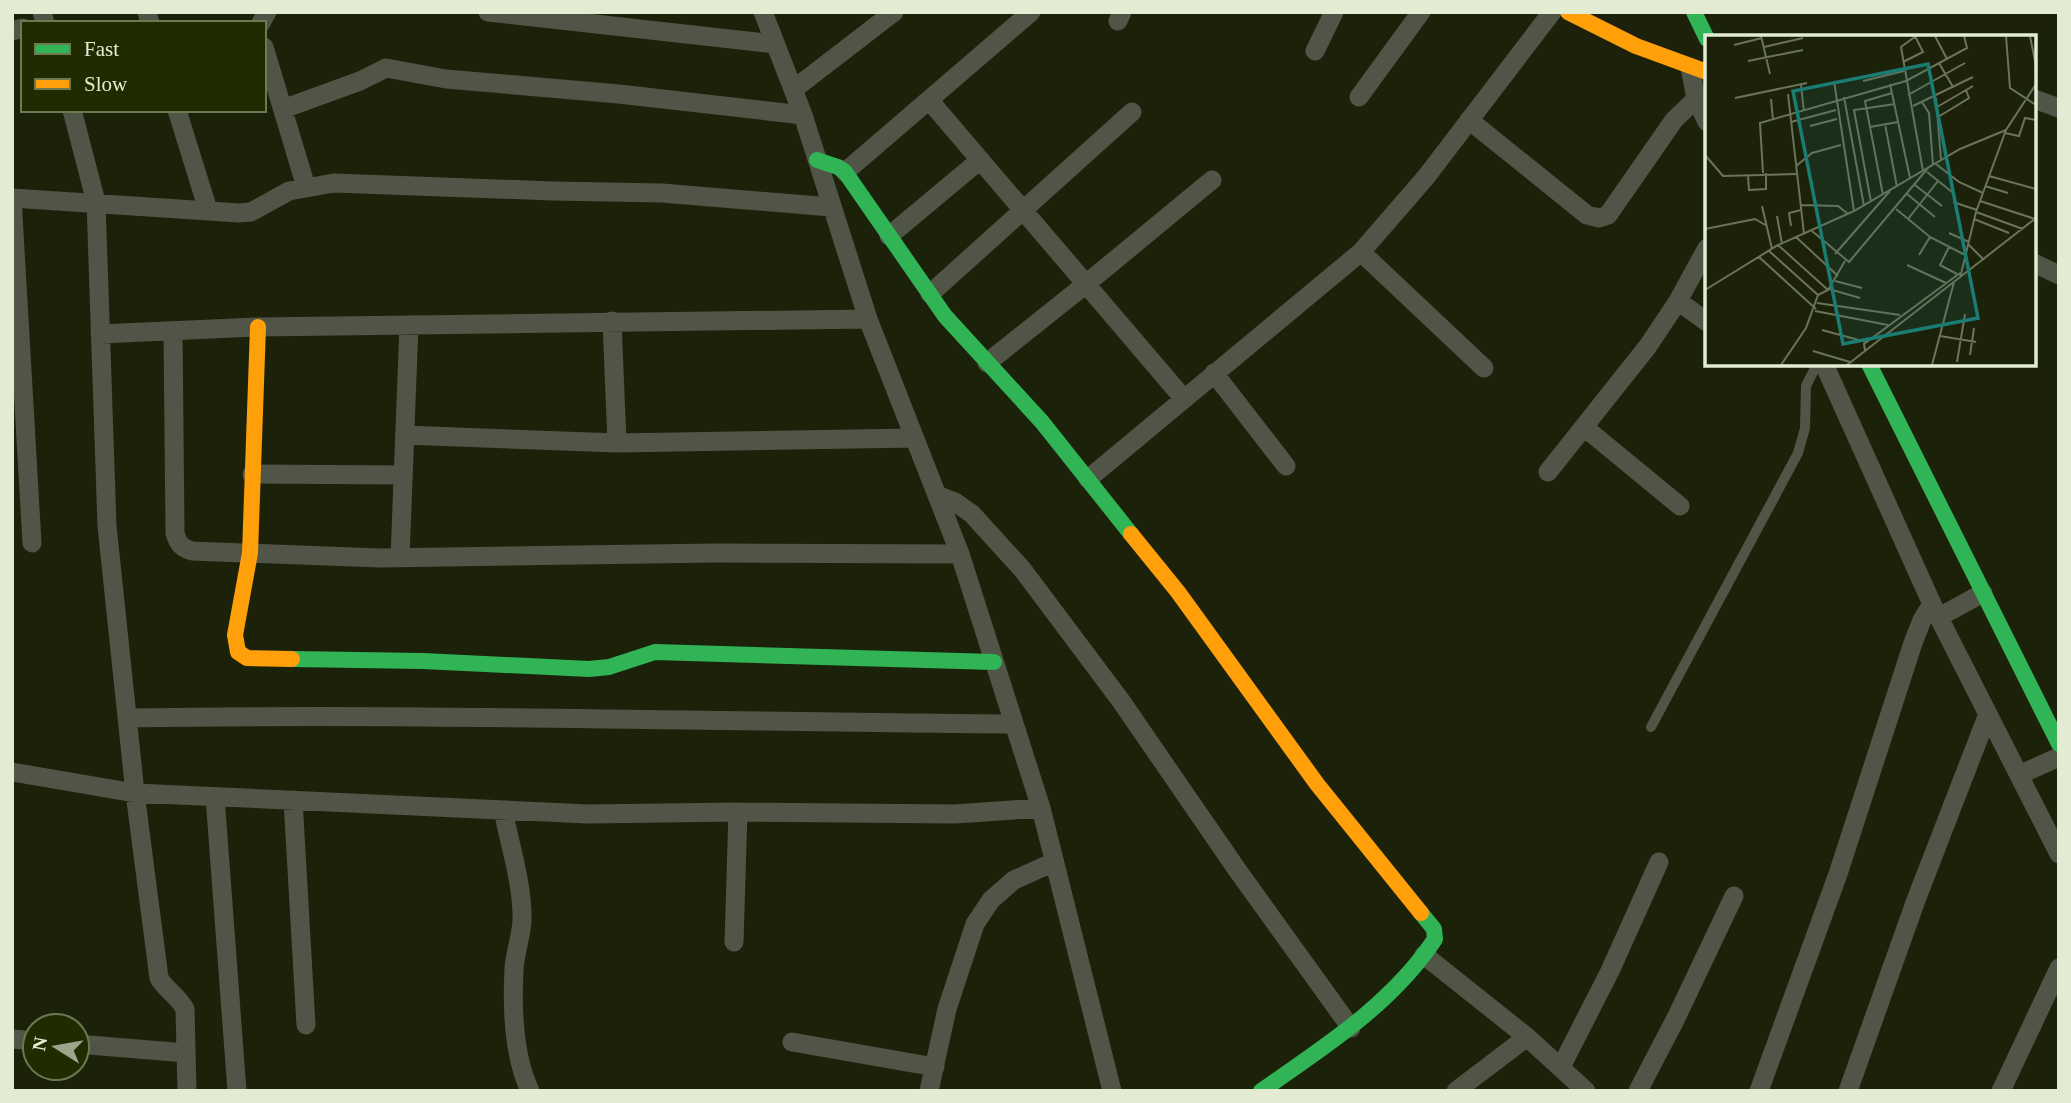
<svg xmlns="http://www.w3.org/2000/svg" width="2071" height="1103" font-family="'Times New Roman',serif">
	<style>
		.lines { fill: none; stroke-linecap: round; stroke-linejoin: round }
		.lane { stroke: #515547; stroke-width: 10 }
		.street { stroke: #515547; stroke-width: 19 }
		.fast { stroke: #30b455; stroke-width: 16 }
		.slow { stroke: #ff9f0a; stroke-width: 16 }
		.inset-road { fill: none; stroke: #6c735a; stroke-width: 2 }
		.view { fill: #1a7c73; fill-opacity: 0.15; stroke: #1a7c73; stroke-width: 3.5 }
		.inset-edge { fill: none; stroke: #e3ecd3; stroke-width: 3.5 }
	</style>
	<rect width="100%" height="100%" fill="#1c220a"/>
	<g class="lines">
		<path class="lane" d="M1651,727l147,-274 7,-25 1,-42 11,-22"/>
		<path class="street" d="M42,12l3,11
			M147,12l3,11
			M488,12l287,32
			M763,12l40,103 65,204 92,235 81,254 71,283
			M1118,21l4,-9
			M261,23l6,-11
			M12,31l11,-3
			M264,47l42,140
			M1315,51l19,-39
			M1690,67l6,32 11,23
			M794,89l100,-77
			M1359,97l62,-85
			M2034,99l25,9
			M929,100l255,299
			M283,109l77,-28 26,-13 60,11 173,15 184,21
			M72,110l24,92 11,324 28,267 24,185c7,12 19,18 26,31l2,82
			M177,110l31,100
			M1469,120l118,95 12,3 9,-3 66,-95 22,-21
			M845,172l186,-160
			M12,198l227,15 12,-1 38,-21 45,-8 219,8 109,2 169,14
			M12,198l20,345
			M889,236l91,-76
			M1361,252l123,116
			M2034,263l25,12
			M930,294l202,-182
			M1678,301l29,21
			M612,321l5,122
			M173,331l2,202c3,11 7,15 17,18l188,7 336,-5 244,1
			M100,334l158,-7 610,-8
			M987,363l99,-79 126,-104
			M1824,364l108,240 127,250
			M1214,373l72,93
			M1584,427l96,79
			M405,435l212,8 297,-5
			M1548,472l100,-126 30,-45 29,-53
			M252,474l151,1
			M1088,479l273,-227 65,-75 126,-165
			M937,495l18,7 17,12 50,55 99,132 117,170 113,157
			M400,558l9,-233
			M1939,617l44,-24
			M127,718c296,-5 592,4 887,6
			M12,772l123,21 453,21 150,-2 217,2 86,-6
			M2019,775l40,-18
			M215,797l22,294
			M293,800l13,225
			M503,810c7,36 20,75 19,111 -1,16 -7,32 -8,48 -2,39 -1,86 16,122
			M734,942l4,-130
			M1424,955l103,82 59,54
			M12,1039l23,2
			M792,1042l143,25
			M77,1044l109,9
			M1561,1067l49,-96 49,-109
			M929,1091l18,-82 28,-85 16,-24 23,-20 40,-18
			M1456,1091l71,-54
			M1638,1091l38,-73 58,-122
			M1759,1091l79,-217 75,-231 9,-23 10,-16
			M1848,1091l68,-191 72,-186
			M2001,1091l58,-123"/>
		<path class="fast" d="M1694,12l13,27
			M817,160l21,7 7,5 100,144 97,106 89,112
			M1869,364l190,380
			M292,659l131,2 166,8 20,-2 46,-15 339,10
			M1261,1091c63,-44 131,-87 174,-152l-1,-10 -13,-16"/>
		<path class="slow" d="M1568,12l68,34 71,26
			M258,327l-8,226 -15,82 3,17 9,6 45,1
			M1131,534l47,58 139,192 104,129"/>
	</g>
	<g transform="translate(1705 35)">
		<rect width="331" height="331" fill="#1c220a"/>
		<path class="inset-road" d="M56,1l9,38M211,1l-15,11 22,124M230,1l12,23M301,1l4,52 26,17M325,1l6,30M29,10l28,-7M59,12l39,-9M43,26l55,-11M198,27l20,-10 -8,-16M234,28l14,24M129,46l20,130M158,46l41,-10M185,49l20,94M96,50l3,27M83,59l16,140M203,60l57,-32M139,62l20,109M30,63l72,-15M231,63l5,62M66,64l2,21M217,67l7,11 4,52M208,71l60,-29M232,72l36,-21M233,82l31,-19 -3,-8M86,87l45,-12M180,89l12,63M105,91l27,-7M165,92l28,-5M300,98l14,3 6,-18 11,2M0,120l18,21 73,-2M231,129l23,18 24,11M91,131l16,-13 29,-8M222,137l25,20M58,138l-3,-50 146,-42 61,-33 -3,-12M43,141l1,14 17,-1v-16M284,141l47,13M210,150l27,21M280,151l23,7M202,159l28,23M178,160l-18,-94 27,-8M275,166l55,18M166,167l-17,-92 41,-6M248,167l24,8M95,170l38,1 10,8M57,171l10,43M191,174l34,28 35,18M271,177l47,17M72,181l5,28M203,184l30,-38M269,184l35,14M86,191l-2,-13 12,-3M0,194l50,-10 12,7M107,196l37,31 79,-94M244,198l20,9M91,202l42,39M263,209l16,16M73,210l50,45M244,212l-9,18 17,9M64,216l49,44 10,-5 17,-29M130,219l55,-63M214,220l11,-18M54,222l57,52M202,230l39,18M255,243l16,-66 30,-82 30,-46M130,246l27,7M124,254l31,9M0,255l73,-45 76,-34 106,-62 46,-19M112,268l83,12M110,276l73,14M117,295l44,12M235,301l36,6M160,315l-1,-6 96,-71M108,316l37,11M265,320l4,-27M252,327l8,-48M76,330l25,-37 12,-33M142,330l189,-147M227,330l22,-83"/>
		<path class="view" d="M223,29l50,254 -135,26 -50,-253z"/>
		<rect width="331" height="331" class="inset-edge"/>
	</g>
	<rect width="2071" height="1103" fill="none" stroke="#e3ecd3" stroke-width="28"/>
	<rect x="21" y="21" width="245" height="91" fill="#202c00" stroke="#6e7954" stroke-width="2"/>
	<rect x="35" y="44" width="35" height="10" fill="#30b455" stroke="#6e7954" stroke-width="2"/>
	<text x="84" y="56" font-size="21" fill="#e3ecd3">Fast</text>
	<rect x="35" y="79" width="35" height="10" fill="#ff9f0a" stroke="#6e7954" stroke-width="2"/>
	<text x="84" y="91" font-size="21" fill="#e3ecd3">Slow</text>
	<g transform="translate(56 1047) rotate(281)"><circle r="33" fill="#202c00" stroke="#6e7954" stroke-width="2"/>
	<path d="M0-5L12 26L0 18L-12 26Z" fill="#9da58d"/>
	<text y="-10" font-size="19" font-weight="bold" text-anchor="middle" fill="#e3ecd3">N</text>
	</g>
</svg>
